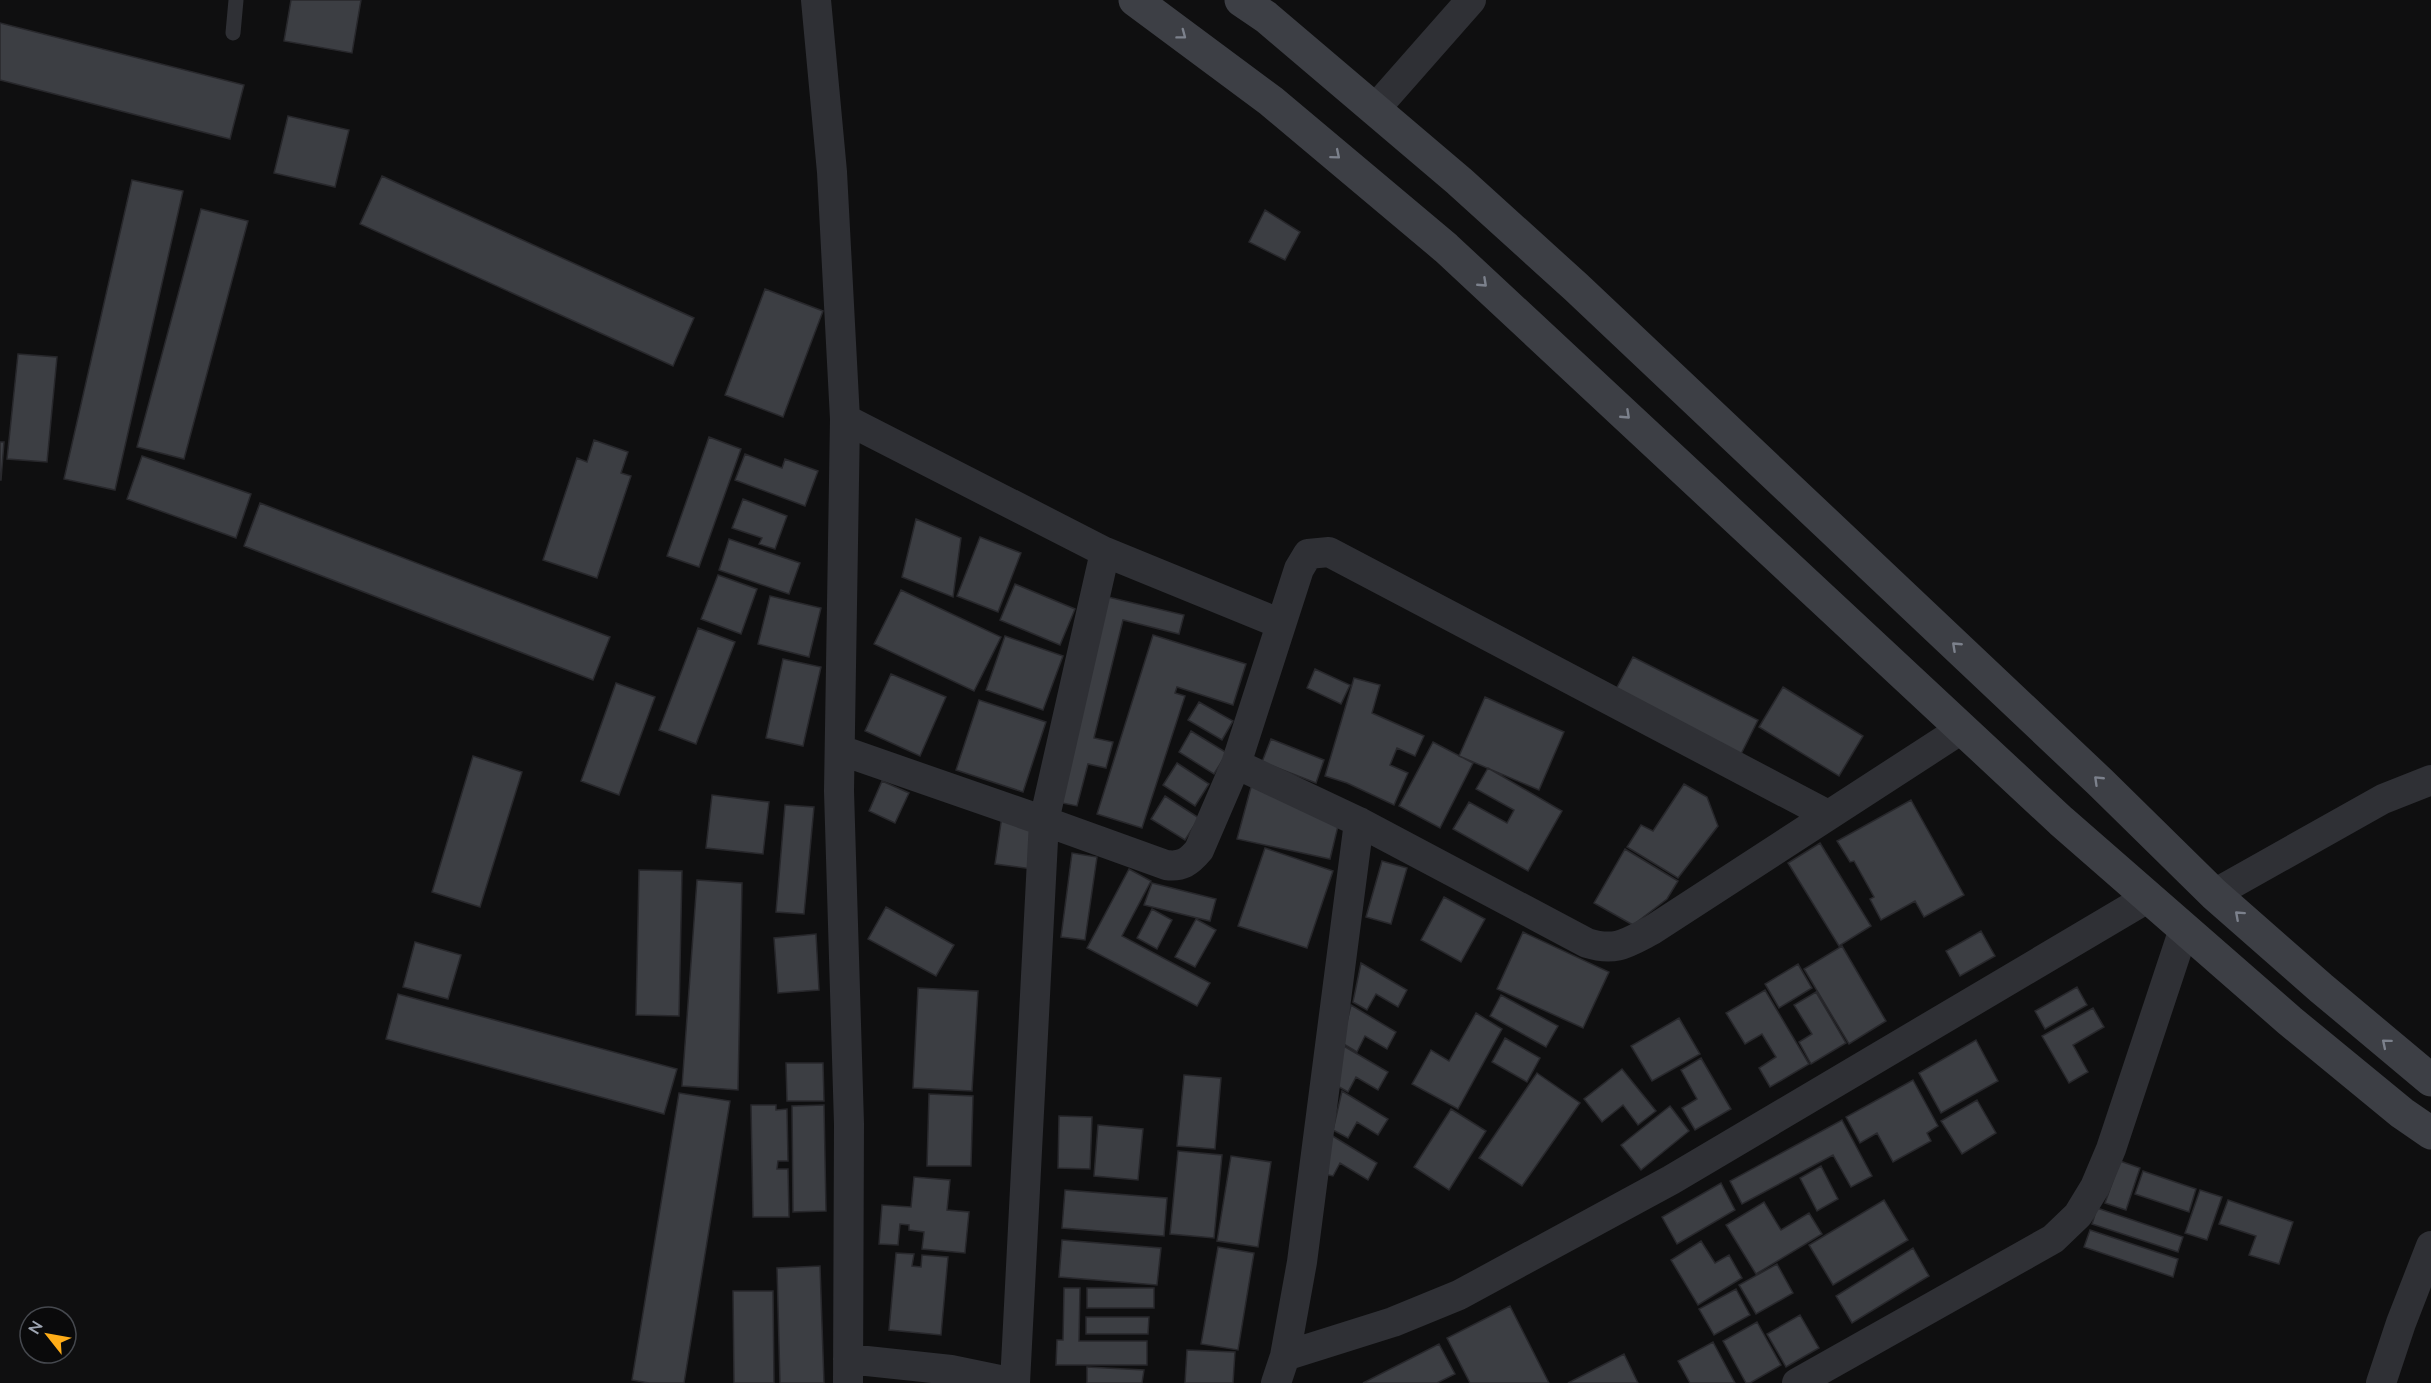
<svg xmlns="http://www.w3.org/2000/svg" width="2431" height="1383" font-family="'Nunito Sans',sans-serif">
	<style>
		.building { fill: #3c3e43; stroke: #28282c; stroke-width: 1.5 }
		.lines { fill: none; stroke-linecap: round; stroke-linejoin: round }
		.lane { stroke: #2f3035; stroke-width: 15 }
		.street { stroke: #2f3035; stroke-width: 30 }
		.secondary { stroke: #3d3f45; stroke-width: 33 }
		.oneway { stroke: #7c818c }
	</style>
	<rect width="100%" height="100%" fill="#0f0f10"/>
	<path class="building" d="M291,0h70l-9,53 -68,-12z
		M0,23l244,62 -14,54 -230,-59z
		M288,116l61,14 -14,57 -61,-14z
		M382,176l312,142 -21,48 -313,-142z
		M132,180l51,11 -68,299 -51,-11z
		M201,209l47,12 -64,238 -47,-12z
		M1265,210l35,22 -15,28 -36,-18z
		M765,289l58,22 -40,106 -58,-22z
		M18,354l39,3 -10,105 -40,-3z
		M709,437l32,12 -42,118 -32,-11z
		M594,440l34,12 -7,21 10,3 -34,102 -54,-18 34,-102 10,4z
		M0,442h4l-3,38h-1z
		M745,454l37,14 3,-9 33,12 -13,35 -70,-26z
		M142,456l109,38 -15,44 -109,-39z
		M743,499l44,17 -12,33 -16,-5 3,-6 -30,-10z
		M260,503l350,134 -17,43 -349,-134z
		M916,519l45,19 -8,59 -51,-20z
		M980,537l41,16 -23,59 -41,-16z
		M729,539l71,24 -11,31 -70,-24z
		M718,575l39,14 -16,45 -40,-15z
		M1015,584l60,25 -15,36 -60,-25z
		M901,590l100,47 -27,54 -100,-47z
		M770,596l51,12 -12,49 -51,-13z
		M1108,597l76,18 -5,19 -56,-14 -29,118 19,4 -7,26 -18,-4 -11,42 -20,-4z
		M698,628l37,14 -39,102 -37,-14z
		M1153,635l93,29 -13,41 -56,-18 -2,6 10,3 -43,132 -45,-14z
		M1005,636l58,20 -20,54 -57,-20z
		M1633,657l125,63 -18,36 -126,-63z
		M783,659l38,8 -18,79 -37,-8z
		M1315,669l35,16 -9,19 -34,-16z
		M891,674l55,23 -26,59 -55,-25z
		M1354,678l26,7 -8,28 52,23 -9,20 -18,-8 -7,17 18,8 -14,32 -47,-22 -22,-7z
		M616,683l39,14 -36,98 -38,-14z
		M1783,687l80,49 -24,40 -80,-49z
		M1485,697l79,35 -25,58 -80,-34z
		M979,700l67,22 -23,70 -67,-22z
		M1199,702l34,19 -11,19 -34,-20z
		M1191,731l36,22 -13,21 -35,-22z
		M1271,739l53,21 -8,23 -54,-21z
		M1433,742l40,21 -33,65 -41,-22z
		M473,756l49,16 -42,135 -48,-15z
		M1177,763l32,21 -14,22 -32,-21z
		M1488,768l74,43 -34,60 -75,-42 16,-27 38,21 7,-13 -38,-21z
		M1254,776l85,46 -9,37 -93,-20z
		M882,781l27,12 -14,30 -26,-12z
		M1684,784l23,13 11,29 -40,52 -51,-31 14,-22 12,6z
		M712,795l57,7 -6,52 -57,-6z
		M1165,796l34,22 -14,22 -34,-21z
		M1911,800l53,95 -40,22 -9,-16 -34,19 -11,-21 4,-2 -20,-36 -4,1 -13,-21z
		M785,805l29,2 -10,107 -28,-2z
		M1002,816l36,5 -6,48 -37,-5z
		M1820,843l51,83 -32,20 -51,-83z
		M1265,848l68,23 -26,77 -69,-22z
		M1625,849l53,32 -11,18 -34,26 -39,-22z
		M1072,853l25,4 -12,83 -24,-3z
		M1382,861l25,7 -16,56 -25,-7z
		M1129,869l22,12 -29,55 88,47 -13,23 -110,-58z
		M639,870l43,1 -3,145 -43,-1z
		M697,880l45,3 -4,207 -56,-4z
		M1152,883l64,16 -6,22 -66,-16z
		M1444,897l41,22 -24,43 -40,-22z
		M886,907l68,38 -18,31 -68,-37z
		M1152,909l20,11 -15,29 -20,-11z
		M1196,919l20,11 -21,37 -20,-10z
		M1981,931l14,25 -35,20 -14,-25z
		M1523,932l86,40 -26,56 -86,-39z
		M816,934l3,56 -41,3 -4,-55z
		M415,942l46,13 -13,44 -45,-12z
		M1842,946l44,75 -37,23 -45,-75z
		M1361,963l46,27 -9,17 -22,-13 -9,16 -14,-8z
		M1798,964l14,24 -33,20 -14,-24z
		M2077,987l10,18 -42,24 -10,-18z
		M918,988l60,3 -6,100 -59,-3z
		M1765,990l44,74 -39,23 -11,-19 17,-11 -14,-23 -17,10 -19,-31z
		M1816,992l30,51 -35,21 -12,-22 13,-8 -18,-29z
		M398,994l279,75 -13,45 -278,-75z
		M1501,995l57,31 -12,21 -56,-31z
		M1351,1005l45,27 -9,17 -22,-13 -8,16 -15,-9z
		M2093,1008l11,19 -31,18 15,27 -19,11 -27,-47z
		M1476,1013l26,16 -44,80 -46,-25 19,-34 18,11z
		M1679,1018l21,36 -48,27 -21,-35z
		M1505,1038l35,20 -13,24 -35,-20z
		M1976,1040l22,41 -57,32 -22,-40z
		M1342,1045l46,27 -10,18 -22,-13 -8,15 -14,-8z
		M1701,1058l30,51 -36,21 -13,-22 15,-9 -16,-29z
		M786,1063h37l1,38h-37z
		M1622,1069l34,42 -18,14 -15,-20 -21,17 -18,-23z
		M1537,1073l43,30 -58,83 -43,-28z
		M1184,1075l37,3 -6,71 -38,-3z
		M1913,1080l25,46 -11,7 4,8 -38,21 -16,-29 -17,10 -14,-26z
		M1342,1091l46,28 -10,16 -21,-13 -9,16 -15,-8z
		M679,1093l51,8 -46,282h-35l-17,-3z
		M929,1094l44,2 -2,70h-44z
		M1977,1100l19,33 -34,21 -21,-33z
		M751,1105h25v5l11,-1 1,52h-10l-1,8h11l1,48h-36z
		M824,1105l2,106 -33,1 -1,-106z
		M1670,1106l19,25 -48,39 -20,-25z
		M1451,1109l35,22 -37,59 -35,-23z
		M1059,1116l33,1 -2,52 -32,-1z
		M1842,1120l30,56 -21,11 -18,-32 -91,49 -12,-23z
		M1098,1125l45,4 -5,51 -44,-4z
		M1331,1135l46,28 -9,17 -28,-17 -7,13 -9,-2z
		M1178,1151l44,4 -8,83 -44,-4z
		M1231,1156l40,6 -13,85 -41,-6z
		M2120,1161l20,7 -14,42 -21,-7z
		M1821,1166l17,33 -21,12 -17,-33z
		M2143,1171l53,18 -7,23 -54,-18z
		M914,1177l36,3 -3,30 22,2 -4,41 -43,-4 2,-17 -15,-2v-5l-9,-1 -2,21 -19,-1 3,-39 29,2z
		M1721,1183l14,27 -58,34 -15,-27z
		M1065,1190l102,8 -3,38 -102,-8z
		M2200,1190l22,7 -15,43 -22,-7z
		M1884,1200l24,40 -75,45 -24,-40z
		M2228,1200l65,22 -14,42 -30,-9 7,-19 -37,-12z
		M1764,1202l17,28 28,-17 13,21 -66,40 -30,-49z
		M2097,1208l86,29 -5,15 -86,-28z
		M2090,1230l88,29 -5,18 -89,-30z
		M1062,1240l99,8 -4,37 -98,-8z
		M1701,1241l14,22 14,-8 13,23 -44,27 -27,-45z
		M1218,1247l36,6 -16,97 -37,-6z
		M1913,1248l16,28 -77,47 -16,-27z
		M896,1253l18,1 -2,12 9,1 1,-12 26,2 -7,78 -52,-5z
		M1777,1264l16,29 -37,21 -17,-29z
		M820,1266l4,117h-44l-3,-115z
		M1064,1288h16l-1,53h68v24h-91l1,-25h6z
		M1087,1288h67v20h-67z
		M1736,1289l14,26 -36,20 -15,-26z
		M733,1291h40l1,92h-40z
		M1510,1306l39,77h-79l-23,-45z
		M1800,1315l19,33 -33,19 -19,-33z
		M1086,1317h63l-1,17h-62z
		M1757,1322l24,43 -31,18h-4l-23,-42z
		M1713,1342l22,41h-45l-12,-22z
		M1439,1344l16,30 -18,9h-74z
		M1187,1350l48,2 -2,31h-48z
		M1624,1354l14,29h-70z
		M1087,1367l57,3 -2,13h-55z"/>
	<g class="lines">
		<path class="lane" d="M233,33l3,-33"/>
		<path class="street" d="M816,0l16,172 13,247 -6,372 10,333 -1,259
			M1375,109l96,-109
			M845,419l260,133 176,72
			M1105,552l-61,269 122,44c16,2 23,-3 33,-15l37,-86 63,-195 9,-15 21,-2 499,263
			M840,750l204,71 -29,562
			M1236,764l123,58 228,121c29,9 40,0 65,-13l308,-200
			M2214,894l169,-95 48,-19
			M1285,1356l108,-34 66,-27 212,-115 478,-283
			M848,1359l103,11 63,13
			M1276,1383l9,-27 17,-94 57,-440
			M1797,1383l256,-144 25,-24 17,-28 16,-38 73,-220
			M2381,1383l20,-60 30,-77"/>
		<path class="secondary" d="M1135,0l136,101 175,147 615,573 229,200 112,92 29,20
			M1241,0l25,17 193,164 117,106 524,495 114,112 107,94 110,92"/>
	</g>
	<defs><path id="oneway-chevron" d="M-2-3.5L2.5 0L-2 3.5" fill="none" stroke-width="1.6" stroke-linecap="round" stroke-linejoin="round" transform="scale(1.5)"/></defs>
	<g class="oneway">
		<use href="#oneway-chevron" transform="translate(1182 35) rotate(37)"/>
		<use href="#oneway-chevron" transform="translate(1336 155) rotate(40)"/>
		<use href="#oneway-chevron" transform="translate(1483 283) rotate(43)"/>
		<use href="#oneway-chevron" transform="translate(1626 415) rotate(43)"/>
		<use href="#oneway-chevron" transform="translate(1956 646) rotate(-137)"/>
		<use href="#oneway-chevron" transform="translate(2098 780) rotate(-136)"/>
		<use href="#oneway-chevron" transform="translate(2239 915) rotate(-138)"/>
		<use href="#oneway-chevron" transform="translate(2386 1043) rotate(-140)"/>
	</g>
	<g transform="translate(48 1335) rotate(301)"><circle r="28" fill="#0a0a0b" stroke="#45484e" stroke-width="1.5"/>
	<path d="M0-4.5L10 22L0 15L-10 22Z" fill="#ffad18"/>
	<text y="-9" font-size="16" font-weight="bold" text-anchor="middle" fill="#9ea5b2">N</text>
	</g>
</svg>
